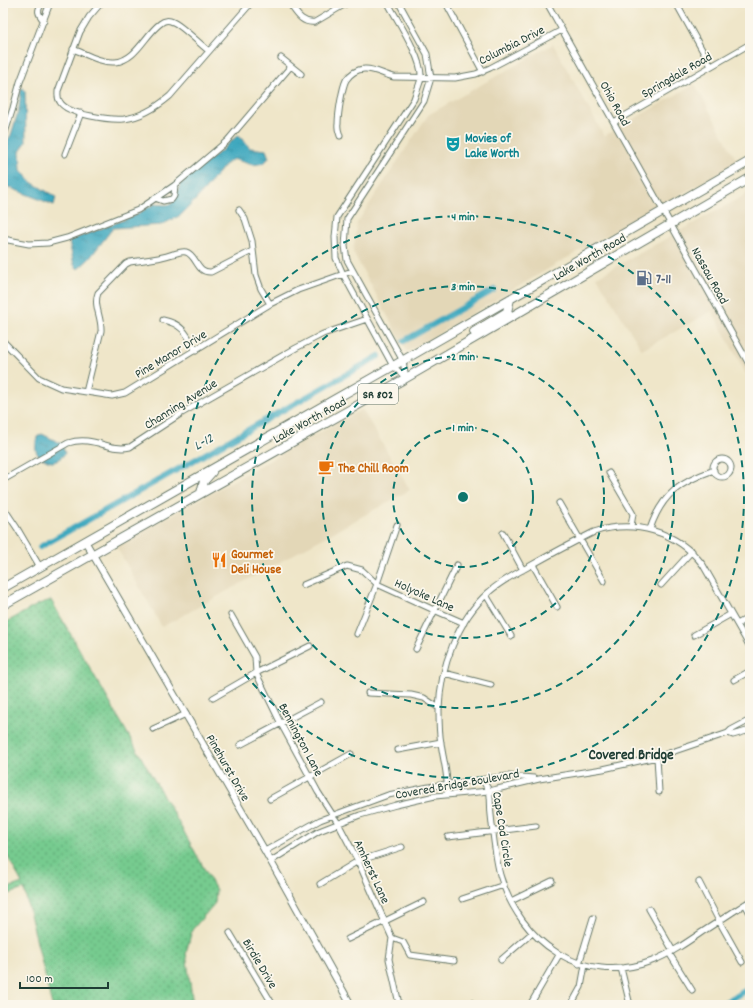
<svg xmlns="http://www.w3.org/2000/svg" width="753" height="1008" font-family="Dekko,sans-serif">
	<style>
		.built { fill: #e3d7b7 }
		.grass { fill: url(#grass-dots); stroke: #4a8462 }
		.water { fill: url(#water-ripples); stroke: #2f737a }
		.lines { fill: none; stroke-linecap: round; stroke-linejoin: round }
		.canal { stroke: #3fa9bf; stroke-width: 6 }
		.minor-casing { stroke: #687868; stroke-width: 7 }
		.tertiary-casing { stroke: #687868; stroke-width: 8 }
		.primary-casing { stroke: #687868; stroke-width: 10 }
		.minor { stroke: #fff; stroke-width: 5 }
		.tertiary { stroke: #fff; stroke-width: 6 }
		.primary { stroke: #fff; stroke-width: 8 }
		.ring { fill: none; stroke: #0f766e; stroke-width: 2; stroke-dasharray: 7 5 }
		.labels { text-anchor: middle; stroke-width: 3.5; stroke-linejoin: round; paint-order: stroke }
		.shield { fill: #fbf7ec; stroke: #61756b; stroke-width: 1 }
		.shield-label { font-size: 12px; font-weight: bold; fill: #1f3d34 }
		.street-label { font-size: 13px; fill: #1f3d34; stroke: #fbf7ec }
		.culture-label { font-size: 13px; font-weight: bold; fill: #0d838f; stroke: #fbf7ec; text-anchor: start }
		.service-label { font-size: 13px; font-weight: bold; fill: #4e5e75; stroke: #fbf7ec; text-anchor: start }
		.food-label { font-size: 13px; font-weight: bold; fill: #c56008; stroke: #fbf7ec; text-anchor: start }
		.water-label { font-size: 14px; font-style: italic; fill: #295d5e; stroke: #fbf7ec }
		.quarter-label { font-size: 15px; font-weight: bold; fill: #1f3d34; stroke: #fbf7ec }
		.centre { fill: #0f766e; stroke: #fbf7ec; stroke-width: 2 }
		.ring-label { font-size: 12px; text-anchor: middle; font-weight: bold; fill: #0f766e; stroke: #fbf7ec; stroke-width: 3.5; stroke-linejoin: round; paint-order: stroke }
	</style>
	<defs>
		<pattern id="grass-dots" width="8" height="8" patternUnits="userSpaceOnUse"><rect width="8" height="8" fill="#76cb8f"/><path d="M2 2h.1M6 6h.1" fill="none" stroke="#60a676" stroke-width="1.8" stroke-linecap="round"/></pattern>
		<pattern id="water-ripples" width="26" height="14" patternUnits="userSpaceOnUse"><rect width="26" height="14" fill="#3fa9bf"/><path d="M2 4q2-2 4 0t4 0M15 11q2-2 4 0t4 0" fill="none" stroke="#348b9c"/></pattern>
	</defs>
	<rect width="100%" height="100%" fill="#fbf7ec"/>
	<filter id="ink" filterUnits="userSpaceOnUse"><feTurbulence type="fractalNoise" baseFrequency=".025" numOctaves="2"/><feDisplacementMap in="SourceGraphic" scale="8" xChannelSelector="R" yChannelSelector="G"/><feConvolveMatrix kernelMatrix="1 2 1 2 8 2 1 2 1" color-interpolation-filters="sRGB"/></filter>
	<filter id="wash" filterUnits="userSpaceOnUse"><feTurbulence type="fractalNoise" baseFrequency=".012" numOctaves="4" result="noise"/><feDisplacementMap in="SourceGraphic" scale="16" xChannelSelector="R" yChannelSelector="G"/><feGaussianBlur stdDeviation="0.9" result="paint"/><feColorMatrix in="noise" values="0 0 0 0 0 0 0 0 0 0 0 0 0 0 0 0 0 1.4 0 .05"/><feComposite in="paint" operator="in"/></filter>
	<g filter="url(#wash)">
		<rect width="100%" height="100%" fill="#efe6c9"/>
		<path class="built" d="M553,44l51,92 91,-52 43,79 -154,85 -177,104 -54,-100 4,-29 71,-108z
			M750,192v180l-4,2 -34,-63 -70,39 -45,-73z
			M362,409l48,81 -248,137 -46,-81z"/>
		<path class="grass" d="M51,600l133,232 32,58 -1,13 -23,27 -6,23 7,52h-141l-28,-116 -21,7v-6l19,-7 -19,-35v-224l36,-20z"/>
		<path class="water" d="M23,88l2,3 1,51 -6,10 1,18 10,12 25,15 -2,8 -51,-20v-37l8,-13 8,-26 2,-20z
			M238,135l12,13 16,2 3,8 -5,5 -11,2 -20,-6 -7,5 -24,29 -21,22 -20,10 -48,3 -24,31 -11,10 -4,-4 -5,-24 65,-25 20,-12 12,1 5,-1 5,-6 4,-14 42,-34z
			M42,434l20,10 3,9c-6,8 -12,12 -21,6 -3,-1 -6,-3 -7,-6 -3,-5 0,-11 0,-16z"/>
		<g class="lines">
			<path class="canal" d="M404,341l90,-51
				M40,547l339,-191
				M720,1005l30,-17"/>
		</g>
	</g>
	<g filter="url(#ink)">
		<g class="lines">
			<defs>
				<path id="minor" d="M43,3c-7,7 -5,11 1,18
					M101,3l-12,14 -9,15 -22,59c0,4 -1,7 2,11 8,13 50,18 64,17 17,-2 33,-12 46,-23l81,-93
					M289,3c7,9 12,21 26,19l32,-19
					M388,3c9,17 35,56 33,75 -1,6 -5,14 -7,21l-77,118 -2,20 1,21 7,16 50,92 13,12
					M399,3l28,51 4,24 -7,23 -77,118 -2,27 2,14 51,92 5,9 3,17
					M446,3l37,69
					M547,3l203,363
					M676,3l35,63
					M73,49c13,5 28,14 42,13 22,-2 30,-28 46,-39 3,-3 8,-3 12,-1 8,3 28,23 36,29
					M281,58l10,8
					M614,122l136,-78
					M340,136c-1,-4 -3,-8 -2,-12 0,-10 4,-36 8,-44 4,-6 11,-11 18,-11 10,-1 20,6 30,8l61,1 21,-4 14,-6 72,-38
					M3,139l10,-31 7,-26 30,-79
					M65,154l16,-41
					M155,198l8,3 9,-2 2,-3 1,-11
					M239,210l6,9 7,22 4,34 5,14 9,15
					M3,239l26,5 19,-1 19,-5 71,-28 37,-25 52,-44 64,-75 10,8
					M163,320c20,4 24,14 33,31
					M3,341l36,37 22,10 51,8 13,-3 145,-89 28,-14 54,-19
					M86,392l15,-61c1,-14 -8,-25 -3,-38l28,-29 4,-2c15,-2 29,-3 43,-8 4,-1 9,-3 13,-2 11,3 10,21 25,20l41,-21
					M713 468a9 9 0 1 1 18 0a9 9 0 1 1-18 0Z
					M609,473l24,41 -2,12
					M3,480l65,-37c26,-8 41,9 62,4l52,-34 114,-65 27,-14 44,-15
					M559,503l45,78
					M3,507l14,21 23,39
					M650,529c12,-35 30,-47 64,-59
					M503,533l20,37
					M533,565l24,42
					M303,585l44,-19 15,4 15,14 57,26 30,13
					M661,585l31,-34
					M486,595l25,41
					M231,615l24,42 1,16 24,49 38,70 20,31 20,38 34,77
					M737,624l13,-7
					M357,634l20,-50 20,-59
					M694,635l37,-21
					M416,649l41,-84
					M444,673l47,12
					M734,680l16,-9
					M368,693l43,2 13,3 15,10
					M213,698l43,-25 54,-27
					M153,729l33,-15
					M728,733l5,2 17,-5
					M240,745l81,-43
					M398,750l43,-8
					M657,757l2,35
					M482,780c2,3 5,7 7,10 2,7 1,17 2,25 2,20 4,40 9,60 20,67 82,112 152,86 18,-7 34,-18 50,-29 16,-10 32,-21 48,-31
					M447,794c2,-17 -4,-34 -6,-51 -2,-10 -2,-22 -2,-33 1,-42 18,-90 50,-118 12,-11 26,-18 41,-26 21,-12 42,-23 64,-34 40,-13 83,-1 109,33l47,82
					M270,799l81,-45
					M448,837l88,-11
					M265,851l55,-31 68,-25 46,-9 74,-10 26,2
					M271,861l48,-30 41,-16 36,-10 39,-9 54,-5 50,-12 64,-10 54,-12 71,-24 3,-3 19,-10
					M699,882l20,39 23,41
					M320,884l38,-23 44,-14
					M462,899l42,-14
					M511,901l41,-20
					M745,904l5,9
					M649,909l24,42
					M230,933l43,72
					M392,938l11,4 7,13 44,6
					M392,938l-3,21 10,45
					M348,939l76,-37
					M669,953l23,37
					M501,960l31,-27
					M579,964l14,-46
					M621,968l9,37
					M472,1003l3,2
					M530,1005l29,-50
					M571,1005l10,-18 4,-22"/>
				<path id="tertiary" d="M85,541l180,310 86,154"/>
				<path id="primary" d="M474,332l33,-20 3,-13
					M201,493l3,-12 8,-9
					M3,588l385,-219 362,-208
					M3,605l403,-227 344,-200"/>
			</defs>
			<use href="#minor" class="minor-casing"/>
			<use href="#tertiary" class="tertiary-casing"/>
			<use href="#primary" class="primary-casing"/>
			<use href="#minor" class="minor"/>
			<use href="#tertiary" class="tertiary"/>
			<use href="#primary" class="primary"/>
		</g>
	</g>
	<g class="ring">
		<circle cx="463" cy="497" r="70"/>
		<circle cx="463" cy="497" r="141"/>
		<circle cx="463" cy="497" r="211"/>
		<circle cx="463" cy="497" r="281"/>
	</g>
	<defs>
		<symbol id="theatre-bare" viewBox="-9 -9 18 18"><path d="M-5-5.5Q0-4 5-5.5V0Q5 5 0 6Q-5 5-5 0ZM-3.3-2.5H-1v1.5H-3.3ZM1-2.5H3.3v1.5H1ZM-2.8 1Q0 5.5 2.8 1Z" fill="#0f9aa8" stroke="#fbf7ec" stroke-width="2.5" paint-order="stroke"/></symbol>
		<symbol id="fuel-bare" viewBox="-9 -9 18 18"><path d="M-5.5-6h7V0h2V4h1.3V-2.5L3-4.5l.8-.8L6-3V5H2.5V1h-1V6h-7ZM-4.2-4.7v3.2H.2V-4.7Z" fill="#5c6f8a" stroke="#fbf7ec" stroke-width="2.5" paint-order="stroke"/></symbol>
		<symbol id="cafe-bare" viewBox="-9 -9 18 18"><path d="M-5.5-4.5H6V0H3Q3 3.5 0 3.5H-2.5Q-5.5 3.5-5.5 0ZM3-3.2v2h1.7v-2ZM-6 4.5H4V6H-6Z" fill="#e8710a" stroke="#fbf7ec" stroke-width="2.5" paint-order="stroke"/></symbol>
		<symbol id="restaurant-bare" viewBox="-9 -9 18 18"><path d="M-5-6h1v4h1v-4h1v4h1v-4h1v5L-1.5 .5V6h-2V.5L-5-1ZM5-6V6H3V1.5H1.5Q1.5-4 5-6Z" fill="#e8710a" stroke="#fbf7ec" stroke-width="2.5" paint-order="stroke"/></symbol>
	</defs>
	<g fill-rule="evenodd">
		<use href="#theatre-bare" x="442" y="133" width="22" height="22"/>
		<use href="#fuel-bare" x="633" y="267" width="22" height="22"/>
		<use href="#cafe-bare" x="315" y="456" width="22" height="22"/>
		<use href="#restaurant-bare" x="208" y="549" width="22" height="22"/>
	</g>
	<g class="labels">
		<rect class="shield" x="358" y="384" width="40" height="20" rx="3"/>
		<g class="shield-label">
			<text x="378" y="398">SR 802</text>
		</g>
		<g class="street-label">
			<text transform="translate(511 44) rotate(-27)" y="5">Columbia Drive</text>
			<text transform="translate(676 74) rotate(-30)" y="5">Springdale Road</text>
			<text transform="translate(616 103) rotate(61)" y="5">Ohio Road</text>
			<text transform="translate(589 256) rotate(-30)" y="5">Lake Worth Road</text>
			<text transform="translate(711 275) rotate(61)" y="5">Nassau Road</text>
			<text transform="translate(170 353) rotate(-31)" y="5">Pine Manor Drive</text>
			<text transform="translate(180 403) rotate(-32)" y="5">Channing Avenue</text>
			<text transform="translate(309 419) rotate(-29)" y="5">Lake Worth Road</text>
			<text transform="translate(425 594) rotate(24)" y="5">Holyoke Lane</text>
			<text transform="translate(302 739) rotate(62)" y="5">Bennington Lane</text>
			<text transform="translate(229 767) rotate(60)" y="5">Pinehurst Drive</text>
			<text transform="translate(457 783) rotate(-10)" y="5">Covered Bridge Boulevard</text>
			<text transform="translate(504 829) rotate(81)" y="5">Cape Cod Circle</text>
			<text transform="translate(373 871) rotate(65)" y="5">Amherst Lane</text>
			<text transform="translate(261 963) rotate(59)" y="5">Birdie Drive</text>
		</g>
		<g class="culture-label">
			<text x="465" y="142">Movies of<tspan x="465" dy="15">Lake Worth</tspan></text>
		</g>
		<g class="service-label">
			<text x="656" y="283">7-11</text>
		</g>
		<g class="food-label">
			<text x="338" y="472">The Chill Room</text>
			<text x="231" y="558">Gourmet<tspan x="231" dy="15">Deli House</tspan></text>
		</g>
		<g class="water-label">
			<text transform="translate(203 441) rotate(-29)" y="5">L-12</text>
		</g>
		<g class="quarter-label">
			<text x="631" y="759">Covered Bridge</text>
		</g>
	</g>
	<circle cx="463" cy="497" r="6" class="centre"/>
	<g class="ring-label">
		<text x="463" y="220">4 min</text>
		<text x="463" y="290">3 min</text>
		<text x="463" y="360">2 min</text>
		<text x="463" y="431">1 min</text>
	</g>
	<rect width="753" height="1008" fill="none" stroke="#fbf7ec" stroke-width="16"/>
	<path d="M20 982v6h88v-6" fill="none" stroke="#1f3d34" stroke-width="2"/>
	<text x="26" y="982" font-size="12" fill="#1f3d34" stroke="#fbf7ec" stroke-width="3" paint-order="stroke">100 m</text>
</svg>
